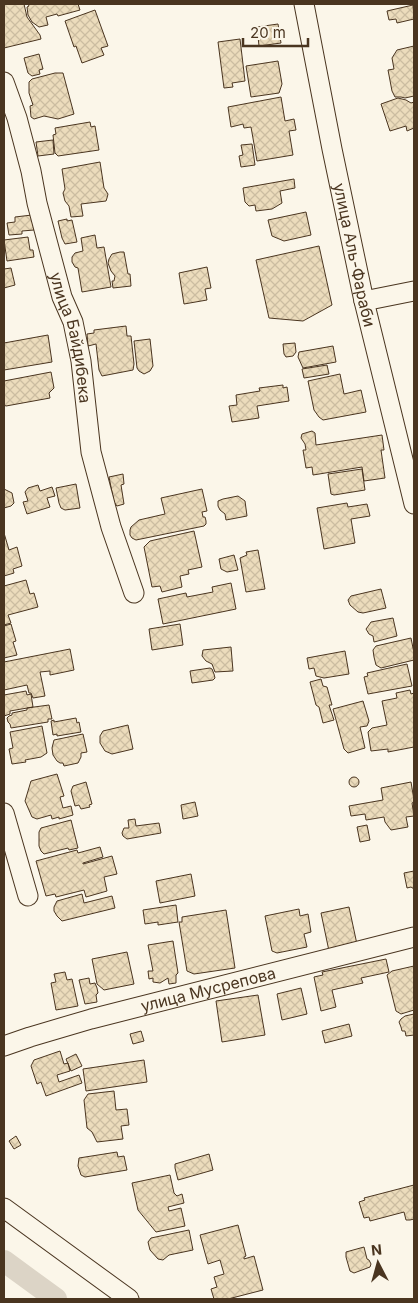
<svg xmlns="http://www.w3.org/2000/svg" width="418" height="1303" font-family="Inter,sans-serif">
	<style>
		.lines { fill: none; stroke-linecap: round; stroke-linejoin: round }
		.canal { stroke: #dcd4c6; stroke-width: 22 }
		.building { fill: url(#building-cross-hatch); stroke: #4a3520 }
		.street-casing { stroke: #4a3520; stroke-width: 21 }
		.street { stroke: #fbf6e9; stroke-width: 19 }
		.labels { text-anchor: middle; stroke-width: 4; stroke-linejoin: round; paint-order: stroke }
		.street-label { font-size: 16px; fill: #4a3520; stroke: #fbf6e9 }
	</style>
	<defs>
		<pattern id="building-cross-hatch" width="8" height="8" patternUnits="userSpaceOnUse" patternTransform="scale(1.25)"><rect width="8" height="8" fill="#ecdcbc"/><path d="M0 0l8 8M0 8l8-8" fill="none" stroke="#ccbda1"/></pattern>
	</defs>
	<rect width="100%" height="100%" fill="#fbf6e9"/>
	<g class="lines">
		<path class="canal" d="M4,1261l52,38"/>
	</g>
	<path class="building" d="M4,4h20l3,13 13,18 1,4 -37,9z
		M28,4h50l2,6 -22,6 -1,-2 -11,3 2,8 -9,2 -7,-5 -4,-7 -1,-8 2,-1z
		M413,5l1,14 -17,4 -1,-4 -7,1 -2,-9z
		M95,10l13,36 -7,2 3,7 -22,8 -6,-17 -2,1 -9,-26z
		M278,24l3,19 -22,3 -2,-19z
		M240,39l5,42 -13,2 1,4 -9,1 -6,-46z
		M414,46v50l-9,2 -4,-1h-6l-3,-6 -4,-21 6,-1 -2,-11 5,-8z
		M39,54l4,15 -4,1 1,4 -8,2 -4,-3 -4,-15z
		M278,61l4,23 -3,9 -28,4 -5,-31z
		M55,73h8l11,41 -16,5 -14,-3 -10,3 -3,-2 -1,-11 3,-1 -4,-12v-11l3,-3z
		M281,97l4,24 9,-2 2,11 -7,1 4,24 -36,6 -6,-34 -7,1 -1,-4 -12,3 -3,-20z
		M398,98l8,2 5,3 3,-1v26l-7,3 -1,-5 -16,5 -9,-27z
		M90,122l1,5 4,-1 4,24 -41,6 -3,-3 -2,-18 3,-1 -1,-6z
		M53,140l1,14 -16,2 -2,-14z
		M252,144l3,21 -14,2 -2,-11 4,-1 -2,-10z
		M100,162l4,26 4,6 -1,4 -1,3 -25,3 2,12 -12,1 -2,-11 -4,-5 -2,-8 2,-4 -3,-20z
		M294,179l1,9 -15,3 2,12 -10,6 -16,2 -1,-6 -6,1 -4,-4 -2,-14z
		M306,212l5,23 -27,6 -12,-5 -4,-16z
		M32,215l2,15 -12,1v3l-13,1 -2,-12 8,-1v-5z
		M67,219v2l5,-1 5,22 -12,2 -3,-6 -4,-17z
		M95,235l2,13 7,-1 7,40 -29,5 -4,-24 -3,-1 -3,-5v-5l3,-4 8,-2 -2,-13z
		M28,237l2,13h3l1,7 -27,4 -3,-21z
		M319,246l13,59 -29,16 -34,-3 -13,-58z
		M120,252h4l4,22h2l1,12 -18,2 -1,-7h2l1,-5 -4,-5 -3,-8 1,-4 3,-5z
		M207,267l4,21 -6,1 2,11 -23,4 -5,-31z
		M11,268l4,17 -11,3v-19z
		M126,326l1,10h4l3,28 -1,6 -31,6 -3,-6 -3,-26 -8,2 -1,-12 7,-1v-3z
		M48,335l4,27 -48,8v-27z
		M150,339l3,27 -3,5 -6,3 -5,-3 -2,-3 -3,-27z
		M295,343l1,9 -3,4 -7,1 -2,-3 -1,-10z
		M333,346l3,16 -33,6 -5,-11 1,-5z
		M327,365l2,9 -25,4 -2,-9z
		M51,372l3,16 -5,5 1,5 -44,8 -2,-1v-24z
		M340,374l4,20 17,-4 5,22 -43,8 -4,-3 -5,-7 -6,-29z
		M283,385v3l4,-1 2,14 -32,5 2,12 -27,4 -3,-16 8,-1 -1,-10 24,-4 -1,-3z
		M312,431l3,2 1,12 66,-10 2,15h-3l4,28 -21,3 -2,-14 -49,8 -1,-8 -6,1 -3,-18h3l-1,-6 -4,-6 1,-4z
		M362,469l3,21 -31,5 -3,-1 -3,-20z
		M123,474l1,10 -3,1 3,19 -7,2 -3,-4 -5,-25z
		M76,484l4,24 -15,2 -4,-2 -2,-5 -3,-15z
		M38,485l2,6 12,-4 3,9 -8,2 3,9 -23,7 -4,-12 5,-1 -3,-9 3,-4z
		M4,489l8,4 2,10 -3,3 -7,2z
		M202,489l5,22 -5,1 1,5h2l1,4v3l-2,2 -68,14 -4,-2 -2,-3v-5l1,-3 8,-7 26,-6 -4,-16z
		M238,496l7,5 2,15 -21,4 -1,-6 -5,-4 -2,-4v-5l5,-2z
		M347,503l1,4 19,-3 3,12 -19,3 4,24 -31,6 -7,-41z
		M194,531l8,36 -14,3 1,4 -9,2 2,11 -20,5 -2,-6 -8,1 -8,-40 6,-6z
		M4,533l5,17 8,-3 5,19 -9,3 1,4 -10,3z
		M258,550l7,39 -19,3 -6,-34 7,-3 -1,-3z
		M234,555l4,15 -11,2 -6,-3 -2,-10z
		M26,580l4,14 4,-1 4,14 -30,8 3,8 -7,2v-39z
		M231,583l5,26 -73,15 -5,-25 28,-6 1,4 26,-5 -1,-5z
		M381,589l5,19 -23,5 -5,-1 -8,-7 -2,-5 3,-4z
		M393,618l4,18 -23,6 -1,-6 -4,-2 -3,-5 3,-4 2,-3z
		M11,624l5,17 -3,1 4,13 -13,3v-32z
		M180,624l3,21 -31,5 -3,-21z
		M411,638l3,15v7l-33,8 -5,-3 -2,-8 -1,-7 3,-4z
		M231,647l2,24 -18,1 -3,-8 -6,-3 -4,-5 1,-6z
		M70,649l4,21 -24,5v-4l-10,1 5,24 -12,2 -2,-5h-2l-2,-8 -23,5v-28z
		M345,651l4,23 -25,4 -8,-2 -2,-8 -5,1 -2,-11z
		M407,664l5,22 -44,8 -4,-17 4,-1 -1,-3z
		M210,668l2,1 2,5 1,4 -2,2 -21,3 -2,-12z
		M321,679l2,7 4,1 5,18h-3l5,15 -11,3 -4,-16 -3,-2 -6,-23z
		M410,690l1,4 3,-1v54l-26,5v-3l-17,2 -3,-19 4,-4 15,-3 -5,-24 15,-3 -1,-5z
		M26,691l1,4 4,-1 2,13 -23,4v3l-6,2v-21z
		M363,701l6,20 -2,5 -7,1 5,21 -17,5 -4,-4 -11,-40z
		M49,705l3,14h-4v3l-37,6 -1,-4 -2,-2 -1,-4 2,-2 3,-1v-2l15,-3v-2z
		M76,718l1,5 2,-1 2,10 -24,4v-2l-4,1 -2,-14 3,-1v2z
		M128,725l5,24 -21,5 -7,-3 -5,-8v-7l3,-5z
		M42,726l5,27 -6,4 -16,3 1,2 -14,2 -3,-15 4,-1 -3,-16z
		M83,734l4,18 -6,1v4l-3,6 -14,3 -1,-3h-3l-3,-2 -4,-6 -1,-7 2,-8z
		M57,774l7,22 -4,1 3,11 8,-2 2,9 -14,4v-2l-7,2 -1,-4 -14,4 -5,-2 -7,-16 6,-20z
		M349 782a5 5 0 1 1 10 0a5 5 0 1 1-10 0Z
		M86,782l6,22 -3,1 1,2 -9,2 -2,-4 -4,1 -4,-15 2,-5z
		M411,782l3,18v2l-2,1 2,13 -8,1 2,10 -17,3 -6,-8 -1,-5 -18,3 -1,-6 -14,2 -2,-10 34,-6 -2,-12z
		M195,802l3,14 -15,3 -2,-14z
		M135,819l1,7 23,-3 2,10 -34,6 -4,-3 -1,-3 2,-5h5l-1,-8z
		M71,820l7,28 -9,2 -1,-2 -24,6 -3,-3 -2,-5v-14l2,-4z
		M367,825l3,15 -10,2 -3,-15z
		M100,847l3,10 -20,6v1l29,-8 5,18 -13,3 3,14 -21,6 -2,-7 -28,7 -1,-3 -9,2 -10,-35 41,-11 1,3z
		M414,871v18l-3,-2 -4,1 -3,-15z
		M191,874l4,22 -35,7 -4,-22z
		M82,894l2,9 28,-7 3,12 -53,13 -5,-5 -3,-5v-4l3,-6z
		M176,905l2,17 -20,3v-3l-13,2 -2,-14z
		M349,907l9,42 -29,2 -8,-38z
		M299,909l1,7 8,-2 3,18 -7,2 3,13 -30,6 -5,-2 -7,-35z
		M226,910l9,58 -41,6 -7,-3 -8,-49h3v-5z
		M173,941l5,32 -2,2v8l-7,1 -1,-6 -8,5 -7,-1v-4l-4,1 -1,-8h5l-5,-26z
		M127,952l7,32 -30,6 -7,-6 -5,-25z
		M386,959l3,13 -28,6 2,5 -31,7 4,17 -15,4 -7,-34 9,-2 -1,-3z
		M414,966v44l-13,4 -5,-3 -9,-36 5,-4z
		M65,972l2,8 5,-1 6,27 -22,4 -5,-27 5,-1 -2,-8z
		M89,978l1,6 5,-1 2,5 1,5 -2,2 1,7 -12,2 -6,-24z
		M301,988l6,26 -25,6 -5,-26z
		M258,995l7,40 -43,7 -6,-41z
		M414,1014v21l-8,1 -1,-5h-3l-1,-4 -2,-5 2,-3 4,-3z
		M349,1024l3,12 -27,7 -3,-12z
		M141,1031l3,10 -11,3 -3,-10z
		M60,1051l4,13 4,-1 2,8 -13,4 2,7 20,-7 3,8 -36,13 -5,-14 -4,2 -6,-18 3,-6z
		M76,1054l6,12 -11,5 -5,-12z
		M144,1060l3,22 -61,9 -3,-22z
		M114,1091l2,19 11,-1 2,16 -8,1 2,13 -26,3 -5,-10 -5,-4 -3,-28 4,-6z
		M16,1136l5,9 -7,4 -5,-8z
		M117,1152l1,5 6,-1 3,14 -42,7 -4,-2 -3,-9 1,-8z
		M209,1154l4,16 -35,10 -3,-12v-4z
		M170,1175l4,18 3,3 5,-2 2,9 -16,4 1,4 12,-3 4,18 -29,6 -18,-22 -6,-27z
		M414,1185v34l-4,1h-4l-2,-8 -34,9 -1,-4 -5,1 -5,-16 6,-2 -1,-2z
		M238,1225l8,31 -2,1v2l10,-3 9,34 -35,9h-14l-3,-10 6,-2 -3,-10 10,-3 -4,-14 -12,4 -8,-29z
		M189,1230l4,20 -24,5 -6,5 -5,-1 -8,-9 -2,-8 3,-4z
		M364,1247l3,12 2,1 2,4 -1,3 -16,6 -4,-2 -4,-14v-5z"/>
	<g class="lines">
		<defs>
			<g id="street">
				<path id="s1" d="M304,4l28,145 32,152 50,203"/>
				<path id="s2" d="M4,82l13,36 14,53 6,32 25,94 11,25 8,39 10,91 20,75 23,66"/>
				<path d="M364,301l50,-10"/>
				<path d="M4,813l24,83"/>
				<path id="s3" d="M4,1046l26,-9 61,-18 323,-82"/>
				<path d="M4,1208l125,91"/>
			</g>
		</defs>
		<use href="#street" class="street-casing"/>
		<use href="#street" class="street"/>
	</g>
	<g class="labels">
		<g class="street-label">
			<text dy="6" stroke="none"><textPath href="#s1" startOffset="256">улица Аль-Фараби</textPath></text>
			<text dy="6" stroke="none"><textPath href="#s2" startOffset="265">улица Байдибека</textPath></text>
			<text dy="6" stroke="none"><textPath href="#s3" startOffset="212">улица Мусрепова</textPath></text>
		</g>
	</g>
	<rect width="418" height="1303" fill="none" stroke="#4a3520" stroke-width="10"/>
	<g transform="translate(378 1263) rotate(354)" stroke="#fbf6e9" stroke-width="4" paint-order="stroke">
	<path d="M0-4L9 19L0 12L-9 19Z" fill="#4a3520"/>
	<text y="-8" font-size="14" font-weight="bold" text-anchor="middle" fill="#4a3520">N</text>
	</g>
	<path d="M243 38v8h65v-8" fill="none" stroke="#4a3520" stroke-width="2.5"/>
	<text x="250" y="38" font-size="15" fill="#4a3520" stroke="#fbf6e9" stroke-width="4" paint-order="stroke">20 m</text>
</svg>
